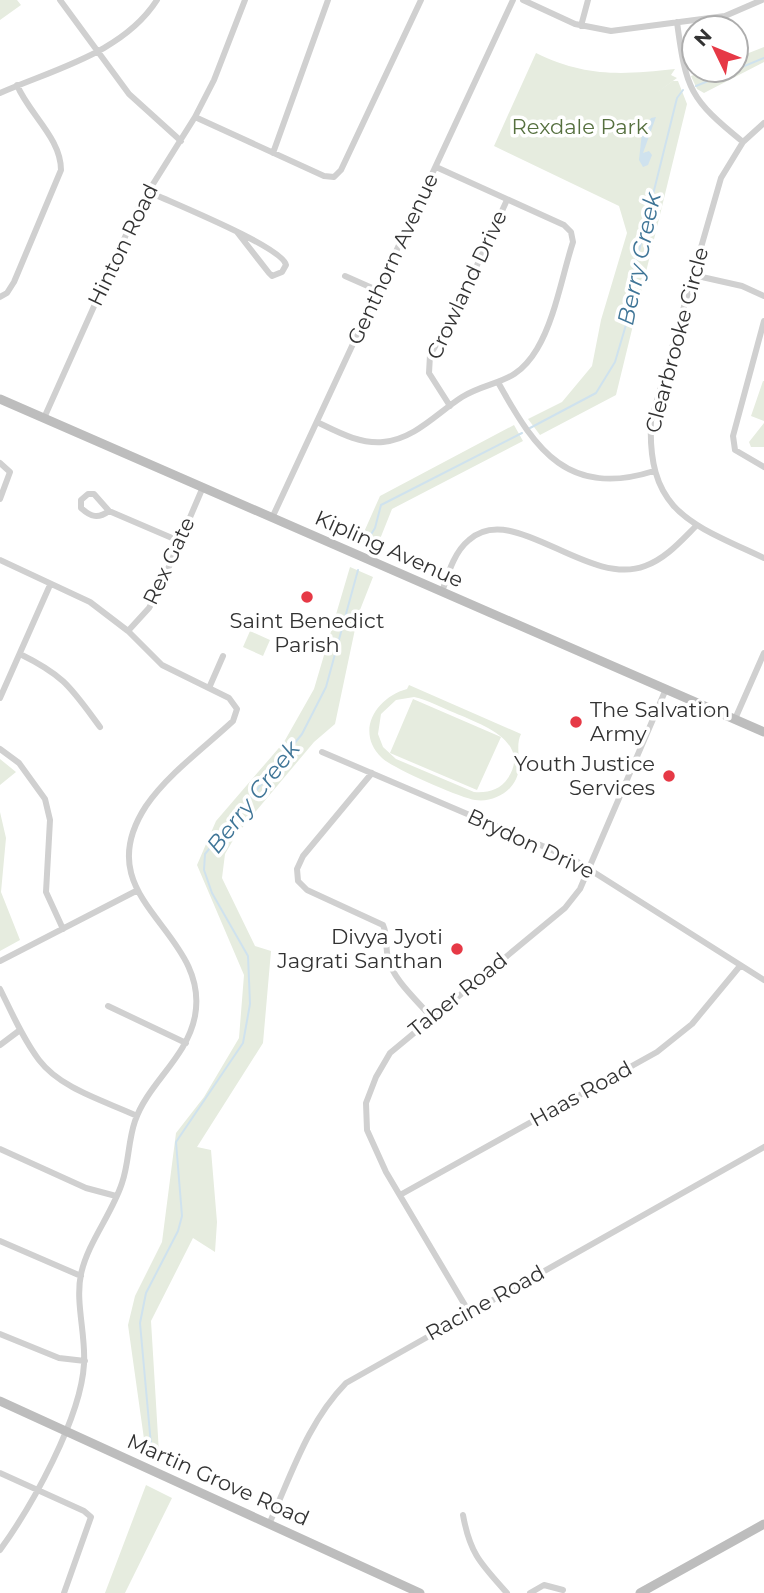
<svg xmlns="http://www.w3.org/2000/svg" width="764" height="1593" font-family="Montserrat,sans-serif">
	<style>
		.green { fill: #e6ecdf; fill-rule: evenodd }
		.water { fill: #cfe2ee }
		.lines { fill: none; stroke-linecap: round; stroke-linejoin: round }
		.stream { stroke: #cfe2ee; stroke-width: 2 }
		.street { stroke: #d0d0d0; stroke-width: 6 }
		.secondary { stroke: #bdbdbd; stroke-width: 9 }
		.poi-dot { fill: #e63946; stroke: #fff; stroke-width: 2.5 }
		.labels { text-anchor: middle; stroke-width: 7; stroke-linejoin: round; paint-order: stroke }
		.park-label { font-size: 21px; fill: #56703f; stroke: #fff }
		.street-label { font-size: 21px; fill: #333; stroke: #fff }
		.poi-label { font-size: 21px; fill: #333; stroke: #fff; text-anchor: end }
		.water-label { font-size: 23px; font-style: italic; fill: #3f7597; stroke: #fff }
	</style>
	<rect width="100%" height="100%" fill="#fff"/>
	<path class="green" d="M0,0h17l4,5 -21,15z
		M764,47v15l-60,31 -7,-4 -6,-13 15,-6h30v-12z
		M536,53c49,24 85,22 139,16l-4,6 6,3 -25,18 21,-15h5l9,23 -71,291 -76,40 -12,-16 34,-17 30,-36 9,-46 26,-87 -8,-27 -125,-60z
		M763,381h1v40l-13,-5z
		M764,423v24h-13l-2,-5z
		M514,425l9,16 -131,68 -16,40 -16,-8 20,-45z
		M350,567l23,10 -15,38 -23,109 -21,18 -78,93 -11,19 -3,24 33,68 16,5 -8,92 -66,104 14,3 6,72 -2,30 -22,-14 -42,83 8,132 -14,-7 -17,-121 7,-29 27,-54 14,-109 28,-36 35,-59 5,-63 -47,-110 19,-44 68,-79 30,-53z
		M250,631l20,9 -7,16 -20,-9z
		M409,685l112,49c-8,16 6,36 -11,54 -9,9 -22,14 -35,12 -14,-2 -83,-32 -93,-42 -28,-27 -5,-61 25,-69zM414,697c14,3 28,11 41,16 25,11 77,28 53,65 -8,12 -20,15 -34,14l-78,-33 -13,-12 -5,-13 3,-20 15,-14z
		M413,699l88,38 -24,53 -87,-37z
		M0,759l16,13 -16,13z
		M0,812l6,26 -5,54 19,48 -20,11z
		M146,1485l26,13 -47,95h-20z"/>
	<path class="water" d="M656,117l-13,36 6,-2 3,4 -4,10 -5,2 -4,-7 3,-28 9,-14z"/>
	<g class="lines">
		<path class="stream" d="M696,86l68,-28
			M530,428l66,-35 19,-31 18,-61 2,-11 -3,-11 45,-181 6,-8
			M365,544l10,-16 6,-23 141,-72
			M152,1456l-12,-133 6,-30 32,-62 4,-15 -6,-74 67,-99 7,-39 -2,-48 -36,-63 -8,-23 1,-16 97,-120 24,-47 32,-117"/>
		<path class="street" d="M60,0l69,94 52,47
			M523,0l52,24 36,7 114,-15 37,-16
			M677,22c9,68 13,77 66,120
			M581,26l7,-26
			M0,93c54,-24 123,-40 157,-93
			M195,117l129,59 10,1 7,-7 80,-170
			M764,123l-21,19 -22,36 -70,243c-4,92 41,103 113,137
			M273,153l55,-153
			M147,191c23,11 136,56 139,74l-4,7 -10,4 -3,-3 -32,-41
			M693,275l49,11 22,10
			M345,276l34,15
			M0,297l7,-4 7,-11 47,-112c0,-32 -32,-56 -44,-85
			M764,321l-31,115 2,14 29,17
			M499,384c37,67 70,114 155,87
			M450,406l-21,-33 1,-18 25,-42 52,-113
			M44,418l94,-210 57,-91 19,-37 31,-80
			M317,422c21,10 42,22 66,20 32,-3 54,-29 79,-45 30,-18 53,-11 75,-48 18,-30 25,-73 36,-107l-2,-10 -7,-7 -128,-58
			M0,463l10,9 -10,27
			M109,511c-11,8 -18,6 -28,-3v-8l7,-6h6l15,17 70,30
			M272,518l241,-518
			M0,560l90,42 38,29 34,34 67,33 8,11 -4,12c-28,26 -65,53 -87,85 -62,95 65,124 49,210 -8,42 -47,67 -60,105 -7,20 -6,42 -13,62 -10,31 -34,59 -41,91 -6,28 5,61 3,90 -3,54 -52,142 -84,186
			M442,592c6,-18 12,-40 27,-52 44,-40 118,48 176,26 20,-7 35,-24 50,-39
			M128,631l21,-23 9,-16 45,-105
			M20,654c45,22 51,34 80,73
			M209,688l14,-32
			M0,698l50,-113
			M735,719l29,-66
			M0,749l19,14 26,36 5,21 -4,72 17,37
			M322,752l251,107 191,121
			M372,773l-69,83 -6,13 1,12 9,9 76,35c5,11 2,21 5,33 5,22 29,42 43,59
			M0,961l136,-70
			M0,989c12,24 23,50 39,71 22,29 66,41 98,56
			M108,1006l78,37
			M0,1045l20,-15
			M0,1149l86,39 30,8
			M400,1195l257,-143 35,-28 48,-58
			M0,1241l81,35
			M469,1312l-83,-140 -19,-42 -1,-27 10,-26 14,-24 175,-145 15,-19 86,-200
			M0,1334l59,24 26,3
			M0,1473l84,38 7,6 -27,76
			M463,1515c7,39 18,49 44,78
			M270,1522c22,-49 38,-100 76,-139l418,-236
			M530,1593l14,-8 19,5"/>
		<path class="secondary" d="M0,399l764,333
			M0,1401l420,192
			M640,1593l124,-69"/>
	</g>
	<g class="poi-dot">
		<circle cx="307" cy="597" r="7"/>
		<circle cx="576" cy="722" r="7"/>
		<circle cx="669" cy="776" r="7"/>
		<circle cx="457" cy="949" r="7"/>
	</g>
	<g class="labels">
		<g class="park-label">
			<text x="580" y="134">Rexdale Park</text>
		</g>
		<g class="street-label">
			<text transform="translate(123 245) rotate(-64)" y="7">Hinton Road</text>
			<text transform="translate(393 259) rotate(-65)" y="7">Genthorn Avenue</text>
			<text transform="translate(467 285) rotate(-65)" y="7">Crowland Drive</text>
			<text transform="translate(677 340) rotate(-75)" y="7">Clearbrooke Circle</text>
			<text transform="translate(389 549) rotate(24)" y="7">Kipling Avenue</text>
			<text transform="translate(169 561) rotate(-65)" y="7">Rex Gate</text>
			<text transform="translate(531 844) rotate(25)" y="7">Brydon Drive</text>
			<text transform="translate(458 995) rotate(-39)" y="7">Taber Road</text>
			<text transform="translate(581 1094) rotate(-29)" y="7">Haas Road</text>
			<text transform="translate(485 1303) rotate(-29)" y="7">Racine Road</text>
			<text transform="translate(218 1480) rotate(24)" y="7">Martin Grove Road</text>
		</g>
		<g class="poi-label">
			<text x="307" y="628" text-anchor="middle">Saint Benedict<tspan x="307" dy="24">Parish</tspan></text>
			<text x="590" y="717" text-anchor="start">The Salvation<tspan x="590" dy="24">Army</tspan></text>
			<text x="655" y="771">Youth Justice<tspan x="655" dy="24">Services</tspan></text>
			<text x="443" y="944">Divya Jyoti<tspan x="443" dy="24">Jagrati Santhan</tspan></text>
		</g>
		<g class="water-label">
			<text transform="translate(639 259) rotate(-78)" y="8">Berry Creek</text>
			<text transform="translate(253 797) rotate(-52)" y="8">Berry Creek</text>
		</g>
	</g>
	<g transform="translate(715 49) rotate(313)"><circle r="33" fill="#ffffff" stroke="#adadad" stroke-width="2"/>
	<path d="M0-5L12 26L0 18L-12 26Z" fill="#e63946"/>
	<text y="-10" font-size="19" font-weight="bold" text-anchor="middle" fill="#333333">N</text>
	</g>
</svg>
